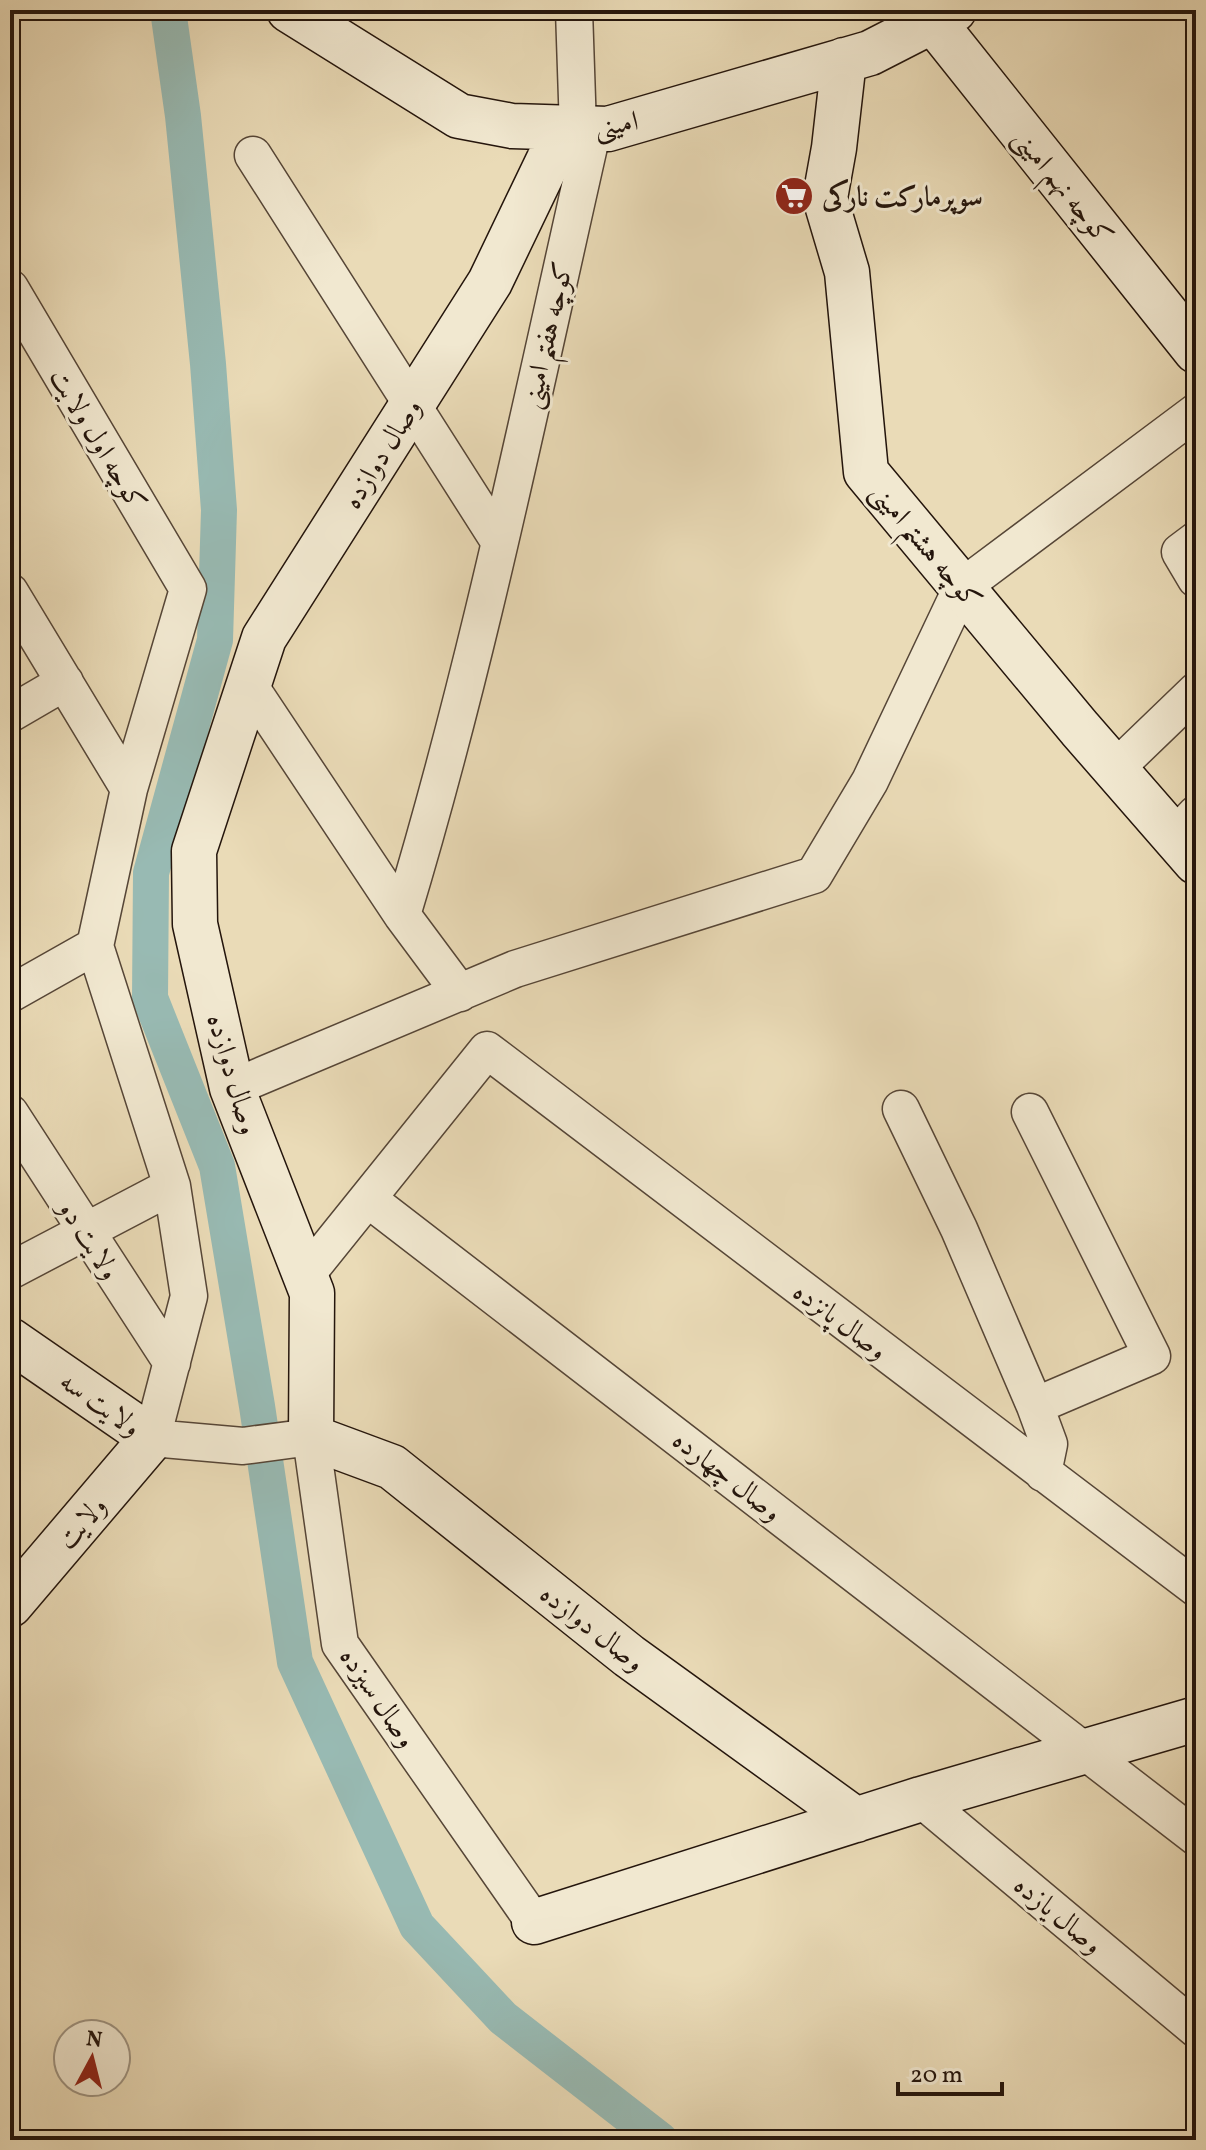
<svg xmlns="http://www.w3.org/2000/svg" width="1206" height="2150" font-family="Vollkorn,Amiri,serif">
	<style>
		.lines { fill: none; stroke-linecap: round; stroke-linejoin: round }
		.canal { stroke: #98bab3; stroke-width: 36 }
		.street-casing { stroke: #564637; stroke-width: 39 }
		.secondary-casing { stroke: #24150c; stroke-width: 47 }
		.street { stroke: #f1e8d0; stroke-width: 36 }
		.secondary { stroke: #f1e8d0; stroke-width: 44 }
		.labels { text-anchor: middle; stroke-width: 6; stroke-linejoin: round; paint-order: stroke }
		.street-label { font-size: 28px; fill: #24150c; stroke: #f1e8d0 }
		.poi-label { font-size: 28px; font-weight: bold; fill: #24150c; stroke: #f1e8d0; text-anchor: start }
	</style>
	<rect width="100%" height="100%" fill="#eadbb7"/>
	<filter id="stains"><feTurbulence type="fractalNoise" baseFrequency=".0025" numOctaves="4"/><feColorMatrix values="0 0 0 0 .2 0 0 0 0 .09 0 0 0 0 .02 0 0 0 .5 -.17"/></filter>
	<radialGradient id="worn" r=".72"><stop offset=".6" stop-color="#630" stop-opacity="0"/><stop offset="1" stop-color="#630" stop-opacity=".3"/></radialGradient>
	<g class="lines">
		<path class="canal" d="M168,10l15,106 25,248 11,146 -4,130 -64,233 -1,125 67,168 40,240 38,256 122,264 86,92 157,122"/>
		<defs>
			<path id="street" d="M574,10l4,119
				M253,155l246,386
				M10,288l178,301 -59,200 -34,157 77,240 17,110 -37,142 91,8 68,-9 29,207 194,278
				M1196,540l-16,12 16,27
				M10,592l119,197
				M249,685l153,230 58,78
				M10,714l55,-32
				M1115,769l81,-78
				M1174,837l22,-23
				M402,915c78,-258 131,-523 191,-786
				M10,994l85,-48
				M232,1088l283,-119 299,-94 56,-94 92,-194 234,-175
				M901,1109l58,120 76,177 14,38 -6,29
				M1030,1112l122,244 -117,50
				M10,1113l162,250
				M368,1199l828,638
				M10,1271l162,-85
				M306,1275l181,-225 709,538
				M921,1799l275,230"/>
			<path id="secondary" d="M289,10l170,106 53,10 96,3 262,-76 84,-43
				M933,21l263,330
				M844,60l-10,88 -9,50 22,74 19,200 214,257 116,133
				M564,128l-74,154 -226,356 -70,213 1,73 37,164 80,205 -1,144 81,30 237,189 227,164
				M10,1340l142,98 -142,167
				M534,1922l387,-123 275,-80"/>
		</defs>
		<use href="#street" class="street-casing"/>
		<use href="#secondary" class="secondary-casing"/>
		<use href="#street" class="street"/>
		<use href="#secondary" class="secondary"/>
	</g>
	<defs>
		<symbol id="supermarket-disc" viewBox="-11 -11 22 22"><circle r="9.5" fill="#8f2418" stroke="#f1e8d0"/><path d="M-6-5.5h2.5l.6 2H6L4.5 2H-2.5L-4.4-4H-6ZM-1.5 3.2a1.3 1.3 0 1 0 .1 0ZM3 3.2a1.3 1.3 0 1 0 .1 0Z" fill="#fff"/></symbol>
	</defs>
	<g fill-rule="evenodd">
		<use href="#supermarket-disc" x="772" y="174" width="44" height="44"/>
	</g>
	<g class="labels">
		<g class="street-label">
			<text transform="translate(616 123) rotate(-9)" y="10">امینی</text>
			<text transform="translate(1064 186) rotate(51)" y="10">کوچه نهم امینی</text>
			<text transform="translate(546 335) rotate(-77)" y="10">کوچه هفتم امینی</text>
			<text transform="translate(99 439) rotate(59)" y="10">کوچه اول ولایت</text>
			<text transform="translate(381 453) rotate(-58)" y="10">وصال دوازده</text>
			<text transform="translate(927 545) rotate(50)" y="10">کوچه هشتم امینی</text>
			<text transform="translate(234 1074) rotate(74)" y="10">وصال دوازده</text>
			<text transform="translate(90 1239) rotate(57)" y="10">ولایت دو</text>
			<text transform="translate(841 1320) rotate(37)" y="10">وصال پانزده</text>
			<text transform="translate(101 1403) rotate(35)" y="10">ولایت سه</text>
			<text transform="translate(728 1475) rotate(38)" y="10">وصال چهارده</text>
			<text transform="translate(81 1522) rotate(-49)" y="10">ولایت</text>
			<text transform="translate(593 1627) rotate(38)" y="10">وصال دوازده</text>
			<text transform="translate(379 1697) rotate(56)" y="10">وصال سیزده</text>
			<text transform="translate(1059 1914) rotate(40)" y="10">وصال یازده</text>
		</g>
		<g class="poi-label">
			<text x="822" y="206">سوپرمارکت نارکی</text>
		</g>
	</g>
	<rect width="1206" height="2150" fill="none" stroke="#eadbb7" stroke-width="40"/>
	<rect x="12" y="12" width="1182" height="2126" fill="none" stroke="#24150c" stroke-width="4"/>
	<rect x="20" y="20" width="1166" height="2110" fill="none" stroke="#24150c" stroke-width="2"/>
	<g transform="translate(92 2058) rotate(7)"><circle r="38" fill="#f1e8d0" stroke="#9f9482" stroke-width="2"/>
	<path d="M0-6L14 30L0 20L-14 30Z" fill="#8f2418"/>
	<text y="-12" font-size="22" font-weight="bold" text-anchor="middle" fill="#24150c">N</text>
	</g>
	<path d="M898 2082v12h104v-12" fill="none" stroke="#24150c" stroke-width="4"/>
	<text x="910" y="2082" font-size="24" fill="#24150c" stroke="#f1e8d0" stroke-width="6" paint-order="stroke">20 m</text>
	<rect width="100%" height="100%" filter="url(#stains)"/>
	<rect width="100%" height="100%" fill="url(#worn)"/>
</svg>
